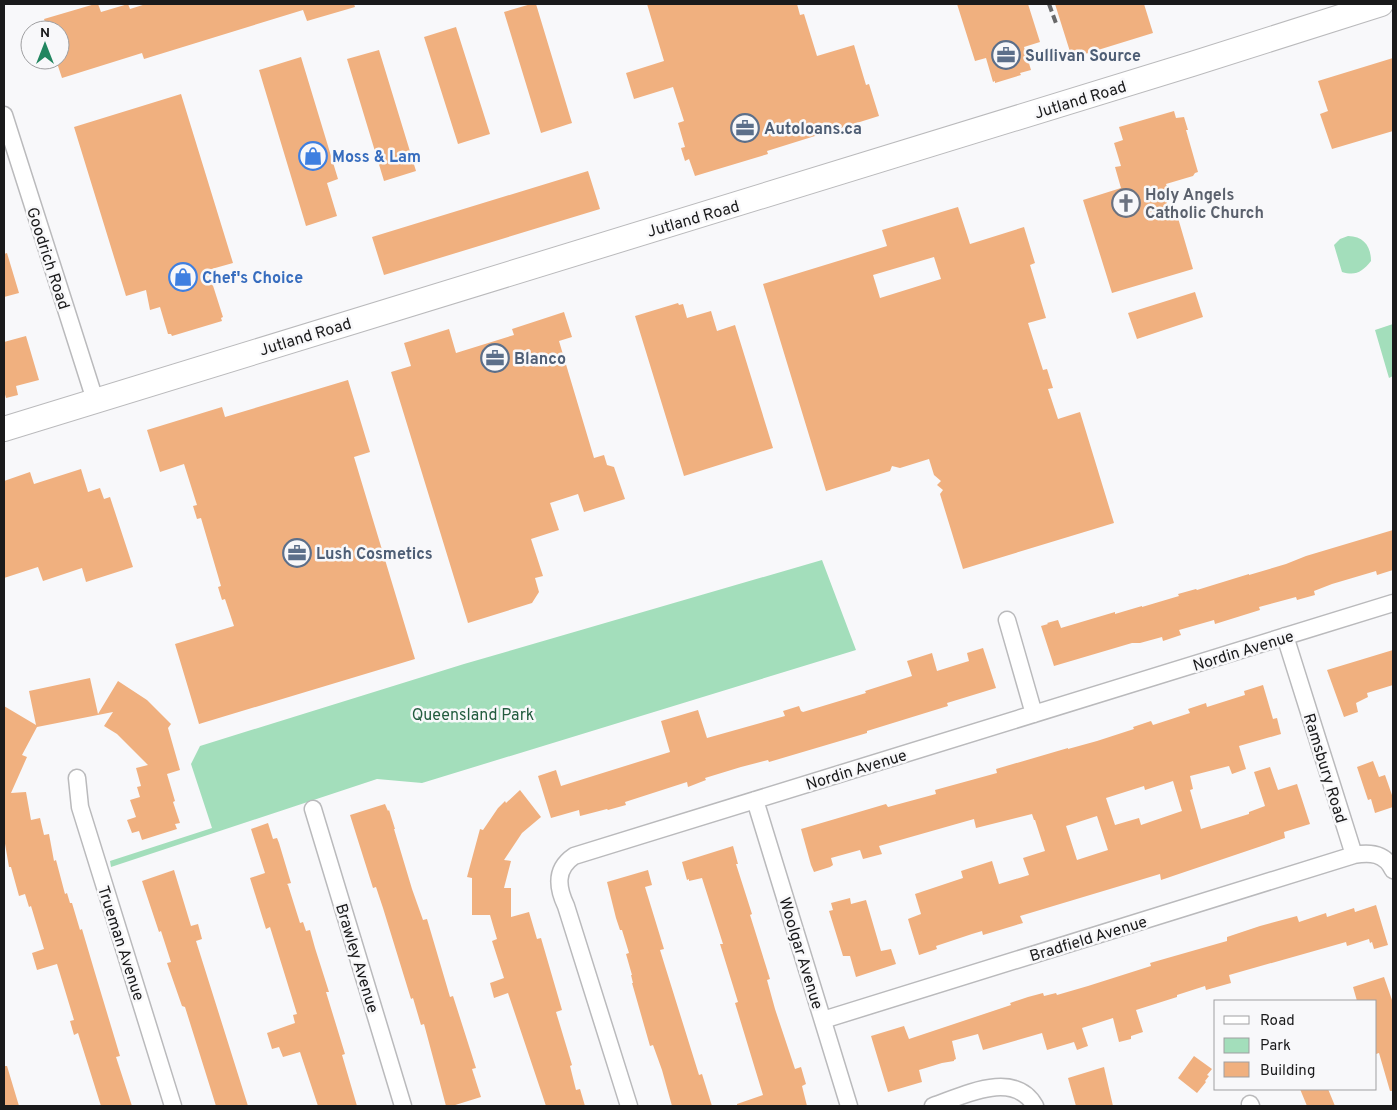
<svg xmlns="http://www.w3.org/2000/svg" width="1397" height="1110" font-family="Overpass,sans-serif">
	<style>
		.green { fill: #a3debb }
		.building { fill: #f0b07f; fill-rule: evenodd }
		.lines { fill: none; stroke-linecap: round; stroke-linejoin: round }
		.street-casing { stroke: #bababc; stroke-width: 19 }
		.secondary-casing { stroke: #bababc; stroke-width: 26 }
		.street { stroke: #fff; stroke-width: 16 }
		.secondary { stroke: #fff; stroke-width: 24 }
		.rail { stroke: #686869; stroke-width: 4; stroke-dasharray: 8 4; stroke-linecap: butt }
		.labels { text-anchor: middle; stroke-width: 5; stroke-linejoin: round; paint-order: stroke }
		.service-label { font-size: 16px; font-weight: bold; fill: #4e5e75; stroke: #f8f8fa; text-anchor: start }
		.street-label { font-size: 16px; fill: #1a1a1b; stroke: #f8f8fa }
		.shop-label { font-size: 16px; font-weight: bold; fill: #366cbe; stroke: #f8f8fa; text-anchor: start }
		.worship-label { font-size: 16px; font-weight: bold; fill: #5b616d; stroke: #f8f8fa; text-anchor: start }
		.park-label { font-size: 16px; fill: #235c3f; stroke: #f8f8fa }
	</style>
	<rect width="100%" height="100%" fill="#f8f8fa"/>
	<path class="green" d="M1348,236c16,0 23,11 23,25 -9,11 -15,15 -29,11l-8,-27 6,-6z
		M1393,324v52l-4,2 -14,-48z
		M822,560l34,90 -434,133 -45,-4 -266,88 -1,-6 102,-33 -21,-64 9,-18 264,-82z"/>
	<path class="building" d="M95,4h3l3,8 27,-8 2,5 16,-5h208l1,3 -48,14 -4,-11 -159,49 -2,-6 -80,25 -6,-18h4v-30h-12l-4,-11z
		M531,4h5l36,119 -31,10 -37,-121z
		M647,4h150l3,11 4,-1 13,42 37,-11 12,40 3,-1 10,32 -112,35 1,3 -73,22 -6,-17 -4,2 -4,-13 4,-1 -7,-24 6,-2 -11,-34 -39,12 -8,-26 38,-12z
		M957,4h71l12,38 -16,5 7,23 -11,3 1,2 -26,8v-2l-2,1 -7,-24 -11,3z
		M1055,4h89l9,29 -81,25z
		M456,27l34,107 -32,10 -34,-107z
		M379,50l37,121 -32,10 -37,-122z
		M301,57l37,122 -11,4 10,33 -31,10 -47,-156z
		M1393,58v73l-61,18 -12,-35 8,-3 -10,-30z
		M181,94l52,169 -25,7 15,47 -2,1 1,3 -50,15 -1,-2h-3l-8,-27 -10,3 -4,-20 -20,6 -52,-169z
		M1174,111l2,7 8,-1 4,13h-2l12,42 -3,1 -2,3 -27,8 2,5 -5,1 9,29 6,-1 15,51 -81,24 -29,-93 38,-12 -6,-21 6,-1 -7,-23 9,-3 -4,-13z
		M588,171l12,38 -216,66 -12,-38z
		M958,207l12,37 54,-17 11,36 -5,2 16,53 -18,5 15,47 4,-1 6,19 -5,1 10,30 22,-7 34,111 -151,46 -23,-75 3,-4 -6,-5 4,-4 -7,-6 -5,-16 -29,9 -8,-2 -2,5 -64,20 -63,-207 124,-38 -5,-16zM934,257l7,22 -61,19 -7,-23z
		M7,253l12,40 -15,4v-43z
		M1195,292l8,25 -66,22 -9,-26z
		M678,303l1,2 4,-1 4,14 24,-7 6,20 18,-6 38,123 -89,28 -49,-160z
		M564,312l8,25 -13,4 35,117 10,-3 3,10 7,2 11,32 -41,13 -6,-18 -28,9 9,27 -28,9 12,37 -8,2 4,14 -7,11 -64,20 -77,-251 20,-6 -7,-23 45,-14 7,24 58,-18 -2,-6z
		M26,336l13,44 -23,6 2,9 -12,3 -2,-7v-49z
		M348,380l22,72 -16,5 61,202 -216,65 -24,-80 59,-18 -9,-27 -3,1 -4,-13 3,-1 -20,-68 -4,1 -4,-13 4,-1 -13,-41 -24,8 -13,-42 75,-23 3,10z
		M81,469l7,23 12,-4 4,11 6,-2 23,70 -47,15 -4,-14 -39,13 -5,-14 -34,11v-97l26,-9 4,12z
		M1393,530v40l-16,5 -1,-4 -44,13 -18,7 1,4 -18,5 -1,-3 -37,10 1,3 -45,14 -1,-4 -35,10 2,5 -18,6 -1,-4 -22,6h-8l-78,23 -13,-40 7,-2 -1,-1 11,-3 3,8 54,-16v2l27,-8v1l37,-11 -1,-2 18,-5 1,1 52,-16v1l37,-11 20,-8z
		M983,648l13,40 -49,15 1,3 -81,25v2l-98,29 -1,-2 -27,7 -36,11 1,2 -18,7 -1,-5 -62,20 1,3 -18,5 -1,-1 -27,7 -1,-6 -28,8 -13,-42 18,-6 5,16 109,-34 -9,-31 37,-11 9,28 78,-22 -2,-5 16,-5 2,5 2,1 63,-19 -1,-2 47,-15 -5,-15 25,-8 5,18 32,-10 -2,-8z
		M1393,650v35l-26,8 1,4 -12,6 2,9 -14,5 -17,-47z
		M90,678l8,36 20,-33 29,19 24,24 -3,4 12,42 -13,4 8,27 -2,1 7,21 -5,1 2,5 -35,11 -3,-9 -7,2 -5,-13 9,-3 -6,-17 10,-3 -3,-10 4,-1 -5,-18 12,-3 -31,-31 -13,-8 9,-14 -76,15 -15,28 5,2 -16,36 15,-1 5,28 9,-2 4,17 5,-1 5,27 2,-1 9,34 2,-1 3,10h2l8,27 2,-1 13,44 25,83 -4,1 16,49h-31l-23,-73 -4,2 -4,-14 4,-1 -17,-56 -20,6 -5,-17 12,-4 -13,-43 -2,1 -4,-13 -6,2 -8,-29h-2l-5,-29v-132l32,19 -7,-34z
		M1263,685l10,34 4,-1 4,16 -42,12 7,23 -14,5 -3,-8 -39,10 3,13 -3,1 11,39 48,-15v-2l16,-6 -11,-34 16,-5 8,23 19,-6 13,40 -26,8 1,6 -124,42 -1,-6 -140,42 3,7 -40,12 -1,-4 -10,3 -36,12 1,3 -18,6 -11,-36 13,-5 -6,-20 48,-16 -2,-7 31,-10 7,23 30,-9 -6,-17 22,-7 -10,-31h-1l-2,-6 -56,14 -2,-9 -95,27 3,8 -19,5 -3,-9 -29,8 2,7 -3,2 -16,5 -3,-7 -10,-36 85,-25 2,3 48,-13 -1,-4 62,-17 -1,-4 72,-21v1l29,-8 37,-12 -1,-2 18,-6 2,4 37,-12 -2,-4 18,-6 1,4 38,-12 -1,-4zM1173,781l9,30 -41,14 -2,-7 -24,7 -9,-27 38,-12 1,4zM1097,816l11,34 -31,10 -11,-34z
		M1373,761l6,16 6,-2 8,23v9l-18,6 -4,-14 -3,1 -11,-33z
		M520,790l21,27 -19,16 -18,27 7,1 -7,27h7v29l18,-5 8,27 4,-1 21,72 -6,2 16,53 -2,1 6,24 4,-1 5,17h-39l-38,-113 -14,5 -4,-15 14,-5 -12,-37 5,-2 -7,-24h-18v-37l-5,-1 13,-48 3,1 15,-22 7,-7 1,2z
		M385,804l3,7 1,-1 6,19h-1l18,60 11,31 4,-1 23,78 3,-1 23,72 -4,1 9,28 -29,9h-6l-22,-82 -3,1 -8,-27 -2,1 -28,-91 -7,-21 -3,1 -23,-73z
		M268,823l5,16 4,-1 2,5 12,40 -4,1 1,1 12,38 3,-1 3,9 4,-1 5,18 14,44h-3l19,62 -3,1 15,51h-39l-18,-54 -17,5 -4,-10 -7,2 -5,-16 28,-10 -2,-8 4,-1 -27,-87 -4,2 -16,-51 15,-5 -14,-44z
		M733,846l5,18h-2l16,50 -2,1 20,64 -3,1 8,29 20,60 6,-2 5,17 -4,2 5,20h-70v-2l26,-9 -28,-92 3,-1 -18,-58h3l-21,-66 -13,3v-2l-2,1 -5,-18z
		M174,870l17,56 7,-2 4,15 -6,2 52,165h-32l-31,-99 -3,-1 -15,-43 4,-1 -10,-31 -2,1 -17,-51z
		M648,870l4,15 -7,2 19,62 -4,1 39,125 3,-1 10,32h-40l-10,-36 -9,-25 -3,1 -18,-63h1l-2,-8h1l-6,-21 3,-1 -7,-23h-2l-4,-12 -9,-36z
		M850,898l1,6 15,-4 15,51 10,-2 5,15 -40,13 -6,-21h-7l-14,-45 4,-1 -2,-7z
		M1376,905l12,40 -14,4 -2,-7 -2,1 -1,-4 -22,7 -1,-4 -117,33 2,8 -25,7 -1,-4 -28,9v2l-41,13 7,22 -12,4v3l-12,3 -6,-24 -31,10 6,18 -11,4 -3,-8 -27,8 -5,-17 -59,17 -5,-16 -26,7 4,18 -2,1v1l-12,2 -23,7 3,12 -34,10 -17,-56 33,-10 5,13 102,-34 -1,-2 18,-6 15,-4 1,3 12,-3 1,2 31,-9 63,-20 -1,-3 77,-22v-4l33,-11 37,-10 2,6 27,-9 1,4 27,-9 1,4z
		M1384,977l9,26v88h-3l-11,-38 -3,1v-53h-19l-4,-14z
		M1194,1056l18,13 -5,6 2,1 -4,5 1,1 -9,11 -19,-15z
		M4,1066h3l12,40h-15z
		M1104,1067l9,39h-37l-8,-28z
		M1300,1089h28l7,17h-28z"/>
	<g class="lines">
		<defs>
			<path id="street" d="M4,115l91,285
				M1007,620l27,94
				M1285,636l69,219
				M77,778l3,29 93,299
				M755,800l94,306
				M313,809l90,297
				M823,1020l531,-165c16,-3 31,-2 39,15
				M1250,1104l1,2
				M629,1106l-63,-200c-9,-19 -11,-37 8,-50l819,-253
				M933,1106c30,-10 81,-37 102,0"/>
			<path id="secondary" d="M4,429l1188,-365 189,-60"/>
		</defs>
		<use href="#street" class="street-casing"/>
		<use href="#secondary" class="secondary-casing"/>
		<use href="#street" class="street"/>
		<use href="#secondary" class="secondary"/>
		<path class="rail" d="M1049,4l8,22"/>
	</g>
	<defs>
		<symbol id="office-ring" viewBox="-11 -11 22 22"><circle r="9.5" fill="#f8f8fa" stroke="#5c6f8a" stroke-width="1.5"/><path d="M-6-3h4V-5.5h4V-3h4V5H-6ZM-1-4.5V-3h2v-1.5ZM-6 0V1H6V0Z" fill="#5c6f8a"/></symbol>
		<symbol id="shop-ring" viewBox="-11 -11 22 22"><circle r="9.5" fill="#f8f8fa" stroke="#3f7fe0" stroke-width="1.5"/><path d="M-5-2.5h2.3a2.7 3.5 0 0 1 5.4 0H5L5.5 6h-11ZM-1.5-2.5h3a1.5 2.3 0 0 0-3 0Z" fill="#3f7fe0"/></symbol>
		<symbol id="church-ring" viewBox="-11 -11 22 22"><circle r="9.5" fill="#f8f8fa" stroke="#6b7280" stroke-width="1.5"/><path d="M-1.2-6h2.4v3.5h3.3v2.4h-3.3V6h-2.4V-.1h-3.3v-2.4h3.3Z" fill="#6b7280"/></symbol>
	</defs>
	<g fill-rule="evenodd">
		<use href="#office-ring" x="990" y="39" width="32" height="32"/>
		<use href="#office-ring" x="729" y="112" width="32" height="32"/>
		<use href="#shop-ring" x="297" y="140" width="32" height="32"/>
		<use href="#church-ring" x="1110" y="187" width="32" height="32"/>
		<use href="#shop-ring" x="167" y="261" width="32" height="32"/>
		<use href="#office-ring" x="479" y="342" width="32" height="32"/>
		<use href="#office-ring" x="281" y="537" width="32" height="32"/>
	</g>
	<g class="labels">
		<g class="service-label">
			<text x="1025" y="61">Sullivan Source</text>
			<text x="764" y="134">Autoloans.ca</text>
			<text x="514" y="364">Blanco</text>
			<text x="316" y="559">Lush Cosmetics</text>
		</g>
		<g class="street-label">
			<text transform="translate(1080 99) rotate(-17)" y="6">Jutland Road</text>
			<text transform="translate(693 218) rotate(-16)" y="6">Jutland Road</text>
			<text transform="translate(49 258) rotate(72)" y="6">Goodrich Road</text>
			<text transform="translate(305 336) rotate(-17)" y="6">Jutland Road</text>
			<text transform="translate(1243 650) rotate(-17)" y="6">Nordin Avenue</text>
			<text transform="translate(1326 768) rotate(73)" y="6">Ramsbury Road</text>
			<text transform="translate(856 769) rotate(-17)" y="6">Nordin Avenue</text>
			<text transform="translate(1088 938) rotate(-17)" y="6">Bradfield Avenue</text>
			<text transform="translate(122 943) rotate(72)" y="6">Trueman Avenue</text>
			<text transform="translate(802 953) rotate(73)" y="6">Woolgar Avenue</text>
			<text transform="translate(358 958) rotate(73)" y="6">Brawley Avenue</text>
		</g>
		<g class="shop-label">
			<text x="332" y="162">Moss &amp; Lam</text>
			<text x="202" y="283">Chef's Choice</text>
		</g>
		<g class="worship-label">
			<text x="1145" y="200">Holy Angels<tspan x="1145" dy="18">Catholic Church</tspan></text>
		</g>
		<g class="park-label">
			<text x="473" y="720">Queensland Park</text>
		</g>
	</g>
	<rect width="1397" height="1110" fill="none" stroke="#1a1a1b" stroke-width="10"/>
	<rect x="1214" y="1000" width="162" height="90" fill="#f8f8fa" stroke="#9f9fa1"/>
	<rect x="1224" y="1016" width="25" height="8" fill="#ffffff" stroke="#9f9fa1"/>
	<text x="1260" y="1025" font-size="15" fill="#1a1a1b">Road</text>
	<rect x="1224" y="1038" width="25" height="15" fill="#a3debb" stroke="#9f9fa1"/>
	<text x="1260" y="1050" font-size="15" fill="#1a1a1b">Park</text>
	<rect x="1224" y="1062" width="25" height="15" fill="#f0b07f" stroke="#9f9fa1"/>
	<text x="1260" y="1075" font-size="15" fill="#1a1a1b">Building</text>
	<g transform="translate(45 45)"><circle r="24" fill="#f8f8fa" stroke="#9f9fa1"/>
	<path d="M0-4L9 19L0 12L-9 19Z" fill="#228660"/>
	<text y="-8" font-size="14" font-weight="bold" text-anchor="middle" fill="#1a1a1b">N</text>
	</g>
</svg>
